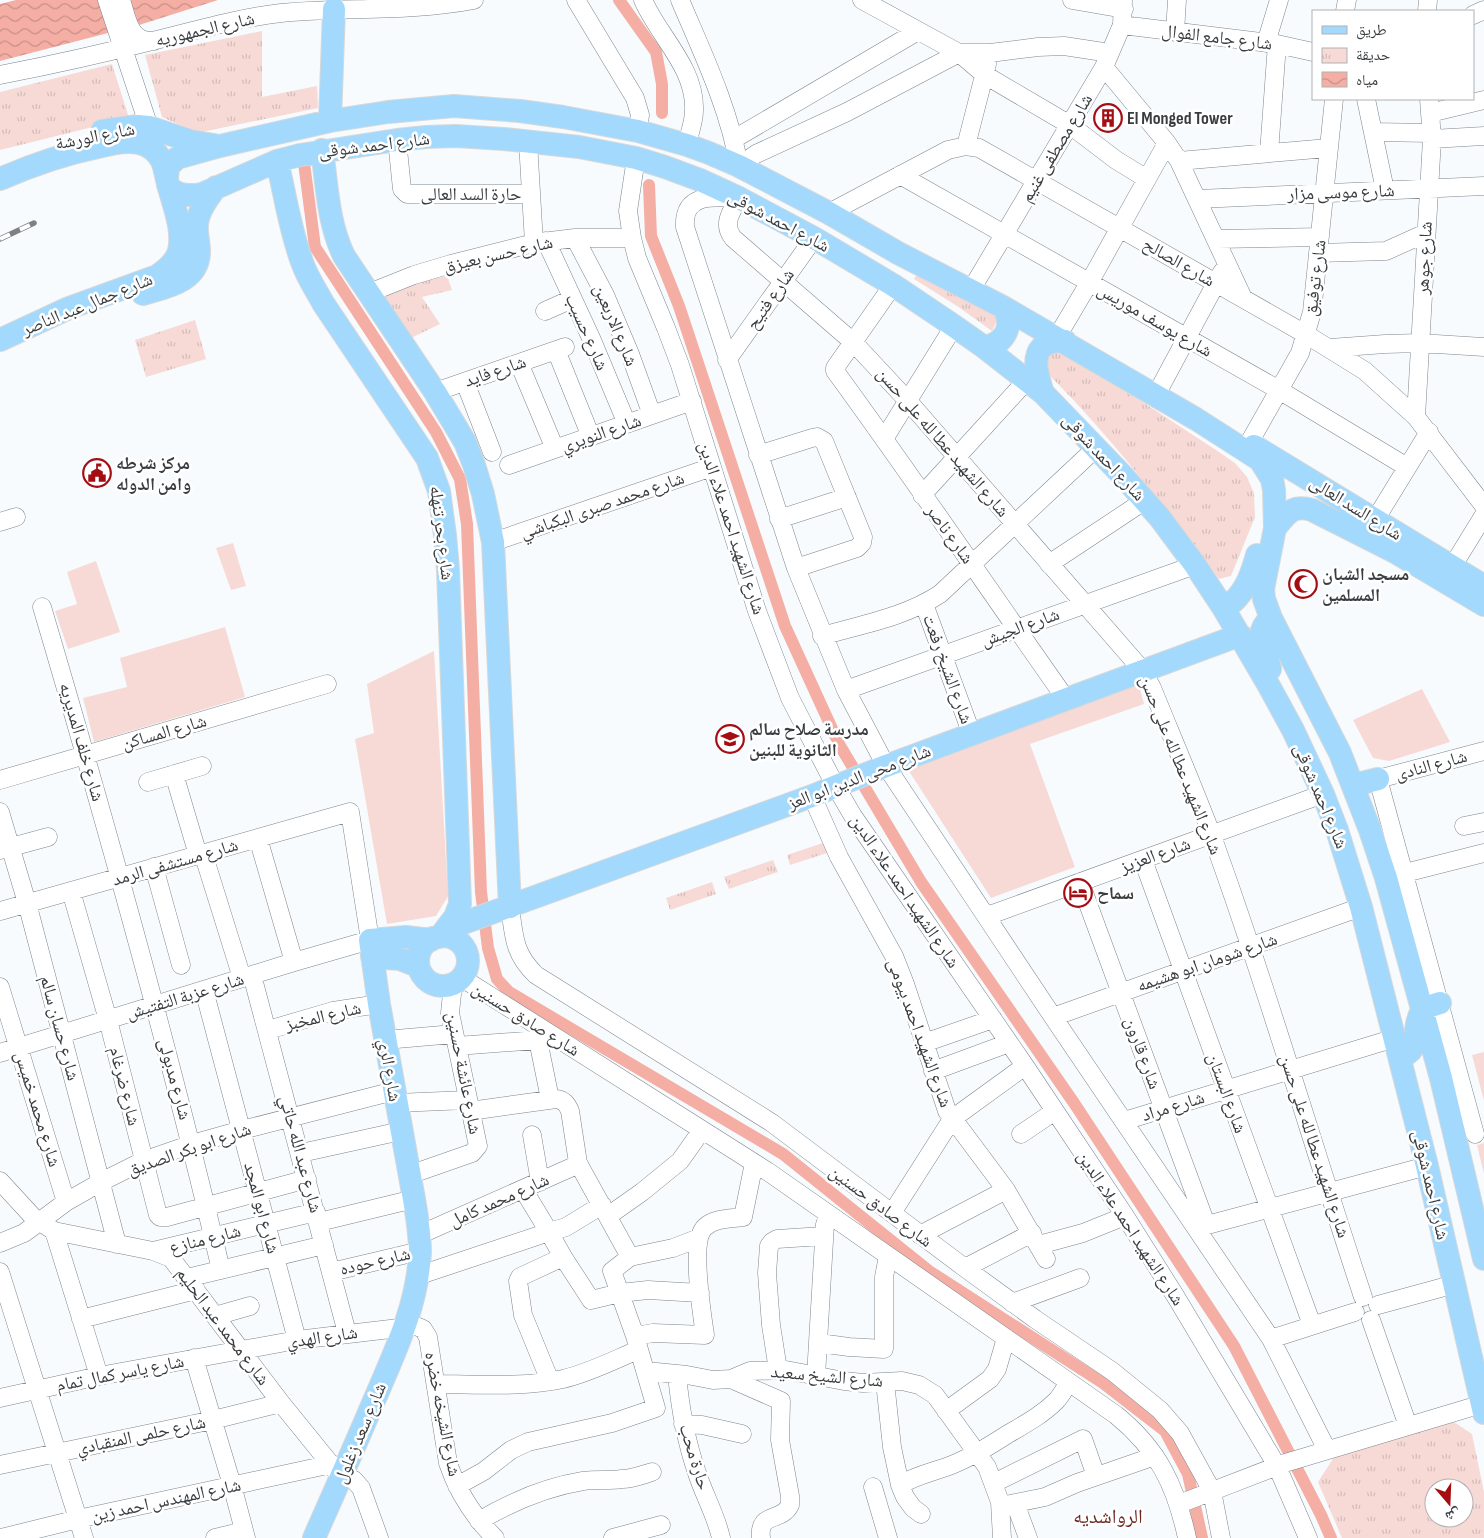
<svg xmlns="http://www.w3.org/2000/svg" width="1484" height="1538" font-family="'Sofia Sans Condensed','Noto Naskh Arabic',sans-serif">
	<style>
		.park { fill: url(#park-tufts); fill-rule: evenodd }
		.garden { fill: #f7dad6 }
		.water { fill: url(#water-waves) }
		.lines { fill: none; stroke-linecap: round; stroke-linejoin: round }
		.canal { stroke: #f5aea4; stroke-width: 12 }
		.minor-casing { stroke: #7d868d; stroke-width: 19 }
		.major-casing { stroke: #d7d8d9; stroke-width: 24 }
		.minor { stroke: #fff; stroke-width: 18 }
		.major { stroke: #a2d9fd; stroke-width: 22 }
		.rail-casing { stroke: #7d8184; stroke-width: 5.5 }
		.rail { stroke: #fff; stroke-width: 4; stroke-dasharray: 11; stroke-linecap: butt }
		.labels { text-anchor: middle; stroke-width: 5; stroke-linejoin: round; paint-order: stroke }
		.street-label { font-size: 18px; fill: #393d40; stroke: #fff }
		.poi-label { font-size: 18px; font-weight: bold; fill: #393d40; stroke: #fff; text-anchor: start }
		.quarter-label { font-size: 20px; fill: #6d2822; stroke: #fff }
	</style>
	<defs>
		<pattern id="park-tufts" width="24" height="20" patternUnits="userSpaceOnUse" patternTransform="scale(1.25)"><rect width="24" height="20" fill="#f7dad6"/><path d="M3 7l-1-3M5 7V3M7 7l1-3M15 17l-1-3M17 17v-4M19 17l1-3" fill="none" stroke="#d4bcb9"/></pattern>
		<pattern id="water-waves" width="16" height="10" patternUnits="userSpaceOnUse" patternTransform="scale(1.25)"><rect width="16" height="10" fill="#f5aea4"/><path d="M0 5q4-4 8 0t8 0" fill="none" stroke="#c78f87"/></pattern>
	</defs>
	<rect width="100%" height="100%" fill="#f7fbfe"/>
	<path class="park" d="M262,31v66l55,-11 1,22 -121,25 -35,-16 -17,-62z
		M112,64l17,54 -129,32v-58z
		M921,268l79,47 -8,16 -35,-25 -43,-27z
		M447,276l5,14 -30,7 18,27 -29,14 -27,-43 30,-13z
		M195,320l11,39 -60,18 -11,-37z
		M1051,348l90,53 75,49 19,13 12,14 7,16 1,24 -24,59 -12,3c-56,-74 -112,-148 -179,-213z
		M826,842l4,10 -40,13 -3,-10z
		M773,860l5,12 -49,17 -5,-12z
		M712,882l4,12 -46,16 -4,-12z
		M1454,1422l18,12 12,58v46h-142l-24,-56 18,-28zM1434,1488h30v30h-30z"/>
	<path class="garden" d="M233,543l13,43 -15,4 -15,-42z
		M96,561l24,71 -52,17 -13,-38 22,-7 -10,-32z
		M225,627l20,70 -151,45 -11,-44 44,-11 -7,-29z
		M434,651l14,245 -12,20 -49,8 -32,-185 19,-6 -7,-49z
		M1138,682l6,22 -114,40 45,123 -84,31 -86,-133z
		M1422,689l28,53 -61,19 -16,-3 -20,-38z
		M1484,1052v49l-12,-46z
		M1484,1143v31l-7,-29z"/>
	<path class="water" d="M16,0h202l-79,25 -139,36v-57z"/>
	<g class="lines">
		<path class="canal" d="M619,0l37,52 6,32v29
			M304,163l11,84 121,185 24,47 7,45 14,368 7,56 9,31 12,13 274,162 146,117 174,112 62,48 23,43 14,64
			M649,185l2,51 28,70 106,320 54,118 82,138 153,221 160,243 87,169 10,23"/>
		<defs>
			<path id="minor" d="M107,0l42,127
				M121,0c6,18 8,43 33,41
				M576,0l59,98 5,17 -2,16
				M643,0c16,37 53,68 51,111 0,11 -5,23 -7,34
				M680,0c23,54 49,108 59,166l17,-12 91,-42 112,-59h31l48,-6 26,-1 46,7
				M862,0l97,53 26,22 85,50 46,35 31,19
				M1072,0l52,9
				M1345,11l2,-11
				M1427,11l1,-11
				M1473,15l11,-5
				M1122,25l155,19 36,8
				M1175,32l2,-32
				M1266,43l13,-43
				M1104,67l63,76 12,18 64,137
				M0,75c51,-10 101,-21 152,-34 42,-10 85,-23 129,-28 64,-6 129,-1 193,-13
				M1366,99l19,91
				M1430,113l54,-13
				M1373,132l58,1
				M734,139l184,-108
				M1432,139l52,-3
				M397,140l5,49 5,5h124
				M528,142l6,101
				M966,146l21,-82
				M1269,153l8,-109
				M636,158l-8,53 4,27 5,20 29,70 14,37 77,246 33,87 46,89 17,29 172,250 100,150 51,81 101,169 31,72
				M1179,161l149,-13
				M900,175l379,215 128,77
				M1198,199l286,-13
				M829,213l119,-63 18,-4 13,2 328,187 58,36 51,46 68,89
				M575,238l30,57 25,59 22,61
				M1217,239l103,-2
				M546,241l45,97 36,86
				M1318,253l68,-2 40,-18
				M893,285l-58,83v3c79,108 154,219 231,328
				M971,290l133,-223 18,-42 1,-25
				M369,293l45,-18 37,-11 83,-21 41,-5h57
				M545,311l27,-12
				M1057,337l32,-54 78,-140
				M1330,348l55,-4 35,-1 64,4
				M556,350l35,87
				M727,360l87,-122
				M519,363l36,86
				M465,382l27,70
				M435,392l130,-45
				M1156,395l66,-123
				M1416,417l16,-278 -3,-40
				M884,439l70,-113
				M1249,443l51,-90 12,-41 22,-213
				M758,455l54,-17 5,-1 7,4 39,96 -1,6 -5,5 -61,20
				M509,465l183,-64
				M922,495l105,-115
				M779,519l68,-22
				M1375,520l54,-88
				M0,522l16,-5
				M493,542l219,-75
				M1049,564l95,-63
				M1452,567l32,-52
				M924,604l48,131
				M42,607c65,220 127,440 179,663
				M822,636c41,-12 83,-19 118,-42l157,-147
				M846,690l349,-125
				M174,774l24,81
				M0,780l327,-96
				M148,782l54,-16
				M812,796l27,61 55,99 11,28 42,127 59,79 40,69
				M0,812l27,91 90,341
				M1464,826l20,-4
				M258,838l36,124
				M0,850l48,-13
				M203,853l39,125
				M1143,860l169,465
				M154,867l27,98
				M1393,876l91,-23
				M1080,882l126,342
				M71,891l37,129 50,195 2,2h7l140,-38
				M510,907c4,30 4,47 26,68l236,148 193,145 70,51 77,52 48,39 20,23 32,58 9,47
				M0,911l350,-99 20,128 -76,22 -294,91
				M987,916l336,-122
				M252,975l95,358
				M462,978l305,193 349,244c42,34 60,71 71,123
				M0,987l66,215
				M204,990l93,350
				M1053,1017l308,-110
				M540,1029l-2,11 12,59
				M268,1030l65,-19 46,-7
				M385,1040l69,-6
				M924,1043l69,-24
				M457,1046l81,-6
				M933,1071l76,-28
				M396,1103l71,-3
				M1124,1121l271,-83
				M1021,1134l34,-23
				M1475,1134l-97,-355 106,-28
				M532,1135l8,47
				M301,1153l100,-22
				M409,1175l63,-22 6,-7 -28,-133 3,-29
				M0,1181l34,37 20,13 99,20 18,7 110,145 60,74 13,3 7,8 18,50
				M523,1189l26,43 17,-5 36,-22
				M892,1213l60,-94 73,-53
				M608,1216l34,-24 38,-31 22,-31
				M319,1222l95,-23
				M1196,1228l231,-62
				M54,1231l45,145
				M419,1235l160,-71
				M920,1235l86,-45
				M0,1243l24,-10 42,-31 35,-20 42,-21 49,-17 50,-14 152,-39
				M1039,1245l44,-12 42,-17
				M153,1251l163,-39
				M630,1257l43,-9 26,-10
				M965,1268l67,-35
				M0,1272l84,266
				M331,1272l89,-21
				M417,1276l132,-44 14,25 28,43 29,-7 28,-3 52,3
				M187,1278l137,-33
				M1012,1303l68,-25
				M1378,1305l77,-21
				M215,1316l35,-10
				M81,1319l115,-29
				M1371,1320l37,106
				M635,1336l18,-3 52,2c-3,-21 -15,-95 0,-108 10,-9 25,-8 38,-10l11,-54
				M1271,1339l84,-27
				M819,1343l30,4 35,2v-72l4,-21
				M194,1358l38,127 14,53
				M778,1370l-7,-45 -4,-52 2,-27 3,-4 5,-3 46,-3
				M646,1371l41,4 26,5 18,-1 19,-8 36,-1 58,11 19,2 39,-2 17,4 16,10 52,72 13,35 2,36
				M677,1374c3,34 9,67 20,99 7,22 19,42 24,65
				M816,1376l9,-152
				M731,1379l50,22 -1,39 10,56v9c-9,18 -32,6 -29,33
				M550,1381l-27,-66 -5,-34 2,-4 43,-20
				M885,1382l7,65 8,38 5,12 8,11 8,6
				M436,1384c41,0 86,4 127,-5 26,-6 51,-19 75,-29
				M0,1398l99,-22 198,-36 119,-14 7,3 5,8 20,126c10,30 25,53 47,75
				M946,1411l44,-32 7,-10 9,-31
				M683,1424l19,1 40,9
				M1327,1450l-56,-111 -218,-322 -167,-251 -40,-76 -50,-122 -111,-341c-2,-35 30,-30 54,-29 -8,14 -17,26 -6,40l120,104 55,59 235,270 9,17c20,49 41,98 60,148 55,152 100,307 151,461
				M0,1465l213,-45 68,-17
				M994,1483l89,-44 13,37
				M900,1485c18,-11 35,-13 54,-21 19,-8 37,-19 54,-30 17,-10 34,-19 48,-33 5,-5 9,-13 13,-19
				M457,1486l27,-15 27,-21 17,-8 84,-19 44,-15 -21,-72 -23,-65 18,-14 -52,-94 -8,-52c-3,-7 -6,-11 -14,-12l-86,12
				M873,1487l15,51
				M1015,1503l13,35
				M1179,1504l106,-41 197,-59
				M1001,1506l44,-9 32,-14 78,-27
				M479,1521c32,-19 67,-34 104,-40 13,-2 26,0 39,-2 10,0 20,-4 30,-7
				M1,1538l77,-19 254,-55
				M215,1538l29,-7
				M613,1538l48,-13"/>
			<path id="major" d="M330,121l4,-112
				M102,131l36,-5 11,1 41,14 24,4
				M322,150c5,36 6,73 22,106l91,136 30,50 9,23 9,29 10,48 17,365
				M277,161c8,33 13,69 25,101 5,15 14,28 21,41l104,155 12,33 6,44 3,35 12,334 -5,13 -13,17
				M167,178l1,-11 9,-9 43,-12 110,-25 58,-9 66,-6 66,5 43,6 75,14 49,14 22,8 30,13 90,47 69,40 105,54 193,112 64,41 12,19 2,11 1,38 -12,61 1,10 7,19 69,135 30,77 16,48 55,200 43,181
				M0,179c32,-14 64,-25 98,-32 14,-3 27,-7 41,-4 10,2 18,9 23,18 3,7 4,16 6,23 5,20 16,45 11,67 -3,11 -13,19 -22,25l-88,32 -69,32
				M168,185c7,11 22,11 34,9l75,-33 23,-6 97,-15 29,-3 30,-1 48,3 75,8 57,11 29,9 35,13 39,18 75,40 79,47 61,41 30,21 59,46 80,83 37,42 35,47 29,44 45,77 24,44 30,64 14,36 24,77 66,259 57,247
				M143,294c23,-7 56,-12 56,-43 0,-8 -3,-18 -2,-27 1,-13 11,-26 19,-37
				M984,347c21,-3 31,-22 19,-40
				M1043,393c-8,-24 -16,-53 22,-52
				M1254,446l230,140
				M1275,528c12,-14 17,-24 37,-18l83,42 89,53
				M1224,609c20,-13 27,-32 33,-54
				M1270,669c-3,-20 -19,-34 1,-51
				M1354,785l24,-6
				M418 961a25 25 0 1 1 50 0a25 25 0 1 1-50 0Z
				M439,937l19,-12 354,-129 74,-30 354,-131
				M372,957l28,2 18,7
				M1399,1056c19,-2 15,-18 18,-32 1,-5 3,-10 5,-15l18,-6
				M314,1538c20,-45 40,-90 59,-135 21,-49 45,-98 47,-151 0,-18 -3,-36 -6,-53l-35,-195 -9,-64 36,-3 25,3"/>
		</defs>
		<use href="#minor" class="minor-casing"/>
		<use href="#major" class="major-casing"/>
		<use href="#minor" class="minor"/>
		<use href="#major" class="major"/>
		<defs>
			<path id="rail" d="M0,239l34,-16"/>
		</defs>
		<use href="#rail" class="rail-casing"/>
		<use href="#rail" class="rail"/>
	</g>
	<defs>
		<symbol id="building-ring" viewBox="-11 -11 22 22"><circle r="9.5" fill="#fff" stroke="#a40d12" stroke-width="1.5"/><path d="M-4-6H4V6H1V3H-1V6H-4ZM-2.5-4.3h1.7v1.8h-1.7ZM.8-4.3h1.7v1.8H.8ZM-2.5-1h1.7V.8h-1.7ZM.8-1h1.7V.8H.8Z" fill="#a40d12"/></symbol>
		<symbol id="civic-ring" viewBox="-11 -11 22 22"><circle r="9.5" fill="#fff" stroke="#a40d12" stroke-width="1.5"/><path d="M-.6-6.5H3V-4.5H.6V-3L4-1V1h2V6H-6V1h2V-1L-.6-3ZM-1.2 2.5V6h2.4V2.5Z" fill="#a40d12"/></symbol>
		<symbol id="mosque-ring" viewBox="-11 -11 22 22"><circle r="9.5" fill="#fff" stroke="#a40d12" stroke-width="1.5"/><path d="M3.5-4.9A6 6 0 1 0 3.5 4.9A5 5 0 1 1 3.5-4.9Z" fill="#a40d12"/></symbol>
		<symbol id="school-ring" viewBox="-11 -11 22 22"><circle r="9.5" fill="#fff" stroke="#a40d12" stroke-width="1.5"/><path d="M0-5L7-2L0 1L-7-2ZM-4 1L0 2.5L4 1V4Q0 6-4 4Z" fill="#a40d12"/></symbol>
		<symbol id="hotel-ring" viewBox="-11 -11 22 22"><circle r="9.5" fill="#fff" stroke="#a40d12" stroke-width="1.5"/><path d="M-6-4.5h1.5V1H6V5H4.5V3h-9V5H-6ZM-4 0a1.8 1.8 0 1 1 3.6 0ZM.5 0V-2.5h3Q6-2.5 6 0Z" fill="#a40d12"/></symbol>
	</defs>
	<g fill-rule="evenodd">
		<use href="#building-ring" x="1092" y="102" width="32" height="32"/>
		<use href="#civic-ring" x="81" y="457" width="32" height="32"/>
		<use href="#mosque-ring" x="1287" y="568" width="32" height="32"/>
		<use href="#school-ring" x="714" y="723" width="32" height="32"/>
		<use href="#hotel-ring" x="1062" y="877" width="32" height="32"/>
	</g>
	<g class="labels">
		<g class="street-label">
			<text transform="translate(205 29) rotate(-13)" y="6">شارع الجمهوريه</text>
			<text transform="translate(1217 37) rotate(7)" y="6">شارع جامع الفوال</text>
			<text transform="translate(95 136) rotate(-11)" y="6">شارع الورشة</text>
			<text transform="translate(374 145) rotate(-7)" y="6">شارع احمد شوقى</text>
			<text transform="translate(1056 148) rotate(-59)" y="6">شارع مصطفى غنيم</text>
			<text transform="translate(1341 192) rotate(-2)" y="6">شارع موسى مزار</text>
			<text x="471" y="200">حارة السد العالى</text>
			<text transform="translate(779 221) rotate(28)" y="6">شارع احمد شوقى</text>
			<text transform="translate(498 254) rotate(-13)" y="6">شارع حسن بعيزق</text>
			<text transform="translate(1424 258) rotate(-87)" y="6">شارع جوهر</text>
			<text transform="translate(1179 262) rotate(30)" y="6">شارع الصالح</text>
			<text transform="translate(1315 278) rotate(-83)" y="6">شارع توفيق</text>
			<text transform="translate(770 299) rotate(-55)" y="6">شارع فتيح</text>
			<text transform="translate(87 304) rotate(-22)" y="6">شارع جمال عبد الناصر</text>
			<text transform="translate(1155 320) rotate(30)" y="6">شارع يوسف موريس</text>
			<text transform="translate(616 325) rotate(67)" y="6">شارع الاربعين</text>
			<text transform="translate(587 332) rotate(66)" y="6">شارع حسيب</text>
			<text transform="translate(495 371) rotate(-19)" y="6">شارع فايد</text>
			<text transform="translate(601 433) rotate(-19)" y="6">شارع النويري</text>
			<text transform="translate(943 442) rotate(49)" y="6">شارع الشهيد عطا لله على حسن</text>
			<text transform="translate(1104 457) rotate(47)" y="6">شارع احمد شوقى</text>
			<text transform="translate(602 505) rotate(-19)" y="6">شارع محمد صبرى البكباشي</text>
			<text transform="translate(1356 508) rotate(32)" y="6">شارع السد العالى</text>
			<text transform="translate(732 528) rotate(72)" y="6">شارع الشهيد احمد علاء الدين</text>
			<text transform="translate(442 533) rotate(83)" y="6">شارع بحر تنهله</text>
			<text transform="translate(950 534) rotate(54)" y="6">شارع ناصر</text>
			<text transform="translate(1020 627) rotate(-20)" y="6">شارع الجيش</text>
			<text transform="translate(948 669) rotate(70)" y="6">شارع الشيخ رفعت</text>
			<text transform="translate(164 732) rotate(-16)" y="6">شارع المساكن</text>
			<text transform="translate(82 742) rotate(74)" y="6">شارع خلف المديريه</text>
			<text transform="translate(1181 765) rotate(68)" y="6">شارع الشهيد عطا لله على حسن</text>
			<text transform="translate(1431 765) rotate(-15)" y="6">شارع النادى</text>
			<text transform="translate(859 777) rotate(-21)" y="6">شارع محى الدين ابو العز</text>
			<text transform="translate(1321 796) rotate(67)" y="6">شارع احمد شوقى</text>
			<text transform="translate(1155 855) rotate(-20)" y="6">شارع العزيز</text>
			<text transform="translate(175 862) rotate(-16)" y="6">شارع مستشفى الرمد</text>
			<text transform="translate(905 891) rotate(56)" y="6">شارع الشهيد احمد علاء الدين</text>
			<text transform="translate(1207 962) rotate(-19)" y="6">شارع شومان ابو هشيمه</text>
			<text transform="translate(185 996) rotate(-17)" y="6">شارع عزبة التفتيش</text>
			<text transform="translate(323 1016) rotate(-13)" y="6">شارع المخبز</text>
			<text transform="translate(526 1019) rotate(32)" y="6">شارع صادق حسنين</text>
			<text transform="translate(60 1028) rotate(75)" y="6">شارع حسان سالم</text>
			<text transform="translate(920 1033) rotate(70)" y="6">شارع الشهيد احمد بيومى</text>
			<text transform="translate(1143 1053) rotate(70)" y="6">شارع قارون</text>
			<text transform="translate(390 1070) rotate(80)" y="6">شارع الري</text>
			<text transform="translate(464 1073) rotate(79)" y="6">شارع عائشة حسنين</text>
			<text transform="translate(175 1079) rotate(75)" y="6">شارع مدبولى</text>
			<text transform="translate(125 1086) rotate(76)" y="6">شارع ضرغام</text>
			<text transform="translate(1227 1093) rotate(70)" y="6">شارع البستان</text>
			<text transform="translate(1173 1106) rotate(-17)" y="6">شارع مراد</text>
			<text transform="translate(38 1109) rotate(73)" y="6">شارع محمد خميس</text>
			<text transform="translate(1315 1146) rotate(72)" y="6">شارع الشهيد عطا لله على حسن</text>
			<text transform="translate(189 1149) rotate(-19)" y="6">شارع ابو بكر الصديق</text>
			<text transform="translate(301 1154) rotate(75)" y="6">شارع عبد الله حاتي</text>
			<text transform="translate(1431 1185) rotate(77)" y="6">شارع احمد شوقى</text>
			<text transform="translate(499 1200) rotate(-24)" y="6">شارع محمد كامل</text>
			<text transform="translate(881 1206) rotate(37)" y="6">شارع صادق حسنين</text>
			<text transform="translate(262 1208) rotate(75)" y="6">شارع ابو المجد</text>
			<text transform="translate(1131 1228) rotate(57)" y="6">شارع الشهيد احمد علاء الدين</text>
			<text transform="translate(205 1239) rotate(-14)" y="6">شارع منازع</text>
			<text transform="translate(375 1261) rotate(-13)" y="6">شارع حوده</text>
			<text transform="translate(223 1326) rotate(53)" y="6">شارع محمد عبد الحليم</text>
			<text transform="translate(322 1337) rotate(-8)" y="6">شارع الهدي</text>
			<text transform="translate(120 1373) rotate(-11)" y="6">شارع ياسر كمال تمام</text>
			<text transform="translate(827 1376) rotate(5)" y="6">شارع الشيخ سعيد</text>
			<text transform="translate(443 1414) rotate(79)" y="6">شارع الشيخه خضره</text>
			<text transform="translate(360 1433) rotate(-67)" y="6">شارع سعد زغلول</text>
			<text transform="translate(141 1435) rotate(-12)" y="6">شارع حلمى المنقبادي</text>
			<text transform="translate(695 1457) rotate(73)" y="6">حارة محب</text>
			<text transform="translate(166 1500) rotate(-12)" y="6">شارع المهندس احمد زين</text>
		</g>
		<g class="poi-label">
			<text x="1127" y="124">El Monged Tower</text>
			<text x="116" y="469">مركز شرطه<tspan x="116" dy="21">وامن الدوله</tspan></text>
			<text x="1322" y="580">مسجد الشبان<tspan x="1322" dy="21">المسلمين</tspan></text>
			<text x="749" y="735">مدرسة صلاح سالم<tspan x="749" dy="21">الثانوية للبنين</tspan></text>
			<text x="1097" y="899">سماح</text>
		</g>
		<g class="quarter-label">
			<text x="1108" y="1523">الرواشديه</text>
		</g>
	</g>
	<rect x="1312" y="10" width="162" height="90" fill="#ffffff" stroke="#b0b1b3"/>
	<rect x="1322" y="26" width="25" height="8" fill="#a2d9fd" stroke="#b0b1b3"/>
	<text x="1356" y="35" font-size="15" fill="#393d40">طريق</text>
	<rect x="1322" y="48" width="25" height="15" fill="url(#park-tufts)" stroke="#b0b1b3"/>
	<text x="1356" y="60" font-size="15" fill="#393d40">حديقة</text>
	<rect x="1322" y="72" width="25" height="15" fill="url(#water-waves)" stroke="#b0b1b3"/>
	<text x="1356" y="85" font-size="15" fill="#393d40">مياه</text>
	<g transform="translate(1449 1503) rotate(161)"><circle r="24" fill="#ffffff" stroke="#b0b1b3"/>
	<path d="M0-4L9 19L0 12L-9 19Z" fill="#a40d12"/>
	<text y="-8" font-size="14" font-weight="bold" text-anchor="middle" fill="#393d40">ش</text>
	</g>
</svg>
